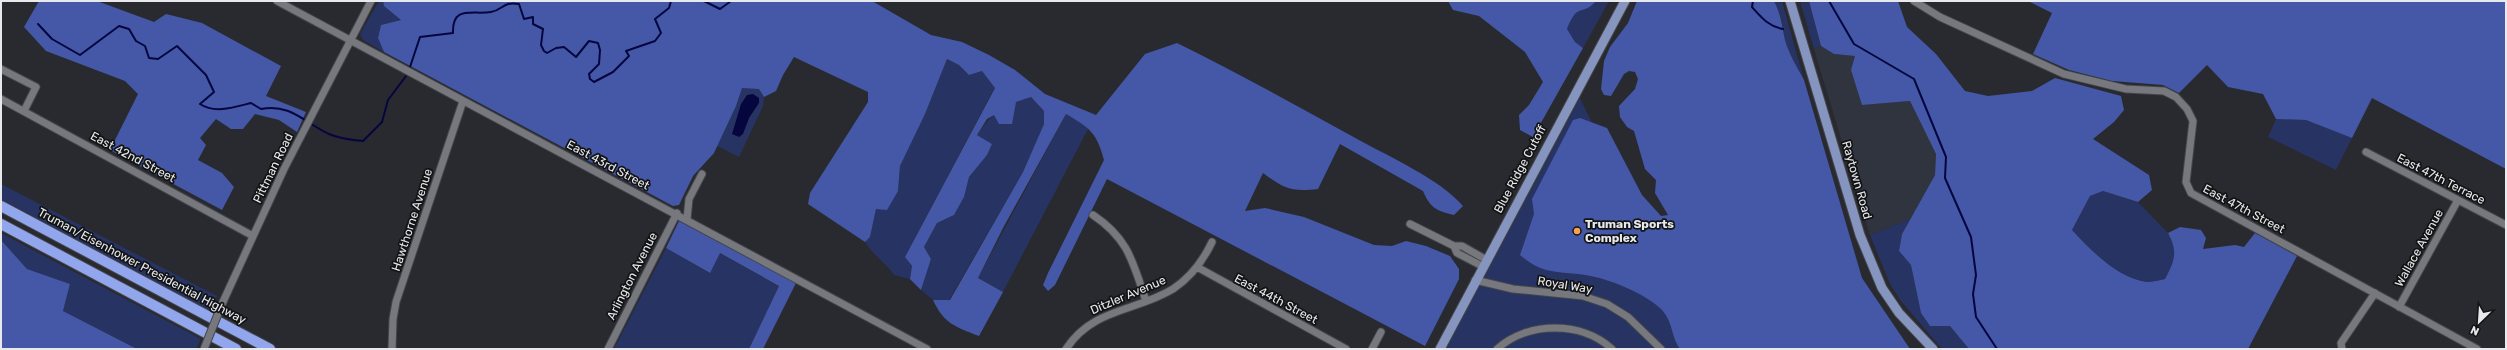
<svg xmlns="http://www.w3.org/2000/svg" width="2507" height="350" font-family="Rubik,sans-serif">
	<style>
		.built { fill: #30343e }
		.green { fill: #273362 }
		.forest { fill: #4458a7 }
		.water { fill: #06063f }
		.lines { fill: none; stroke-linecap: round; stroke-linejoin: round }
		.stream { stroke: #06063f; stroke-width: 2 }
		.minor-casing { stroke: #45464a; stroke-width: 9 }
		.major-casing { stroke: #45464a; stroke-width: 11 }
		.highway-casing { stroke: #45464a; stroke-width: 12 }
		.minor { stroke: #76787d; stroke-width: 7 }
		.major { stroke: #8694c0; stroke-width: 9 }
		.highway { stroke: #91a6ec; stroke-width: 10 }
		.minor-bridge-casing { stroke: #45464a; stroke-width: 9; stroke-linecap: butt }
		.minor-bridge { stroke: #76787d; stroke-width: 7 }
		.poi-dot { fill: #f9a04d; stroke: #121315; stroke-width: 1.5 }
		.labels { text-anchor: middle; stroke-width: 3.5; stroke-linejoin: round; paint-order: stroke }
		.street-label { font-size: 12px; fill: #e8e9ec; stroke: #121315 }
		.poi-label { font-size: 12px; font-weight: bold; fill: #e8e9ec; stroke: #121315; text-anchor: start }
	</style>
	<rect width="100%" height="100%" fill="#292a2f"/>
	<path class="built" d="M1821,46l13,8 21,2 7,49 48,-4 26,53 -1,21 -25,44 -40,16 -56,-186z"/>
	<path class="green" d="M379,1h4l1,5 17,14 -20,5 -3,13 6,14 -21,-12 -3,-6z
		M1596,1h13l-26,47 -8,-6 -8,-13c11,-28 15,-12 29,-28z
		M1774,1h8l22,79c-7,-13 -15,-26 -19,-40 -3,-15 -4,-26 -11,-39z
		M1800,1h9l12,45 -7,3z
		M947,59l12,6 10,10 13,-4 13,16 -90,170 7,9 -2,13 -16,-4c-9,-13 -21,-20 -29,-33l5,-5 6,-28 22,-18 2,-25 25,-52z
		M742,87l17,2 5,8 -1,9 -24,51 -22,-11 19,-40z
		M1031,97l13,14v13l-21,48 -74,128h-16l-12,-10 10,-31 -7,-12 13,-24 17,-8 10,-18 5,-20 18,-22 5,-11 -15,-9c14,-22 29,-30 54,-38z
		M1580,98l122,251h-256z
		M1066,114l23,13 -86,165 -25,-14z
		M2276,119l30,1 46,18 -16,32 -68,-33z
		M1,184l216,112 -6,15 -210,-112z
		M2103,191l35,11 30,31 6,12v17l-9,17c-5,1 -13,3 -18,3 -28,-3 -58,-33 -75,-52l18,-34z
		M1910,219l-8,15 -3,17 12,14 10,48 9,13h20l19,23h-27l-41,-48 -11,-17 -20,-49z
		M1,233l200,106 -5,10h-59l-74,-38 7,-27 -43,-15 -26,-29z
		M666,248l43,25 10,-20 60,33 -30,63h-135z"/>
	<path class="forest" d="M39,1h58l57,21 12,-8 36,9 79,43 -15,30 40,16 -9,20 -18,-12 -24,-6 -12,15h-12l-15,-10 -16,19 6,7 -8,15 24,13 12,14 -12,23 -112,-60 28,-56 -13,-13 -79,-30 -22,-24z
		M383,1h489l59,34 31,7 27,13 26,15 30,24 51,21 49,-61 32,-11c62,30 121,64 182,97 31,17 82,40 104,66l-9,9c-17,-4 -24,-7 -31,-24l-83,-47 -22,45c-27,3 -33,0 -55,-16l-18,38 20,-3 39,9 70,28 18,1 14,-5 20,5 24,10 9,13v10l-34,67 -318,-167 -52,106 -7,6 -5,-6 5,-12 56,-113c-7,-27 -14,-32 -38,-46l-63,114 -25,50 25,14 -24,44c-23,-9 -35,-12 -46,-36h17l73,-128 21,-48v-13l-13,-14 -15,5 -4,22h-13l-5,-9 -7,4 -10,16 15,9 -5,11 -18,22 -5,20 -10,18 -17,8 -13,24 7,12 -10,31 -11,-11 2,-13 -7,-9 90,-169 -13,-17 -13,4 -10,-10 -12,-6 -22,55 -25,52 -2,25 -11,19 -11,-1 -6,28 -5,5 -57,-38 2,-11 58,-91v-10l-74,-35 -11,18 -7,16 -12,6 -5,-8 -17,-1 -6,18 -22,47 -21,23 -14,29 -6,1 -289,-154 -6,-14 3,-13 20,-5 -17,-14z
		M1448,1h148c-14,16 -18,0 -29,28l8,13 8,6 -50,89 -13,-7 -1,-15 10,-10 14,-23 -18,-30 -46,-36 -26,-6z
		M1637,1h137c7,13 8,25 11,39 4,14 12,27 19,40l58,198 48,71h-230c-10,-14 -6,-27 -20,-41 -16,-15 -53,-30 -75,-33 -28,-4 -42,0 -65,-20l14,-41 -2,-15 41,-79 7,-2 27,10 35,67 19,21 7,-1 -13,-22 1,-13 -11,-11 -11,-38 -7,-4 -7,-10 -1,-11 16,-17 3,-10 -3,-7 -6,-1 -5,3 -13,22 -7,-1 -3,-6 3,-28 6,-14 18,-24z
		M1809,1h89l9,26 29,27 29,37 23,5 44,-5 23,-13 66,18 3,14 -10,12 -21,17 56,36 3,15 -14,12 -35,-11 -13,5 -18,34c17,19 47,49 75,52 5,0 13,-2 18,-3 10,-19 13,-27 3,-46l12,-6 21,3 5,8 -3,11 32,-4 9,2 11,-14 42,23 -49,93h-279l-19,-23h-20l-9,-13 -10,-48 -12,-14 3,-17 33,-59 1,-21 -26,-53 -48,4 -11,-35 4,-14 -21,-2 -13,-8z
		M2028,1h478v168l-134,-71 -20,40 -46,-18 -30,-1 -13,-25 -35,-7 -21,-22 -28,28 -16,-8 -51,-4 -43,-11 -36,-16 19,-41z
		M679,221l117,62 -33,66h-14l30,-63 -59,-33 -10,20 -44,-25z
		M1,240l26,29 43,15 -7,27 74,38h-136z"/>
	<path class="water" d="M753,94l6,4v5l-10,15 -6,16 -4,3 -7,-3 9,-30 6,-9z"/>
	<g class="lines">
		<path class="stream" d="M704,1l16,8 11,-8
			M1753,1l-1,6c10,11 16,19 31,22
			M1829,1l25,43 60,35 32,78 -1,21 26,59 5,38 -3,19 3,23 21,32
			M38,24l14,15 28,16 39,-29 10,3 7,12 9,5 4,12 9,1 19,-13 29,29 8,17 -14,12c15,10 35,3 51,-1l10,6c29,-6 44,14 68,25 11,5 22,6 34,7l19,-19 6,-22 18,-24
			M410,67l10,-30 33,-4c-1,-28 19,-18 38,-21 12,-2 12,-11 28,-8l5,15 9,-2v7l10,5 -2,16 3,6 3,2 9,-5 8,-1 12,10 13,-16 9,2 2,7 -1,14 -10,10 1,5 4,3 19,-10 16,-16 -3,-5 29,-10 6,-8 -6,-14 14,-11 2,-7"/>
		<defs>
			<path id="minor" d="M277,1l650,348
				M1914,1l26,16 124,57 62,15 38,2 12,6 11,12 6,12 -7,61 5,11 286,156
				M1,69l35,18 -12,24
				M1,99l252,137
				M2366,152l140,73
				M1093,215c36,24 40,48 53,86
				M687,219l2,-20 13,-25
				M1410,224l44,22
				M1482,266l-25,-13 -3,-7h8l23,13
				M1197,267l149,82
				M1475,280l38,9 70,7 24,8 21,13 33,32
				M222,304l62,-135 87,-168
				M2399,307l59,-107
				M392,349l1,-30 3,-17 67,-201
				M608,349l69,-136
				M1066,349c27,-41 69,-37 107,-60 18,-12 30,-28 39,-47
				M1372,349l9,-17
				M1497,349c31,-28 85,-28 115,0
				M2342,349l-1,-6 34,-50"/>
			<path id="major" d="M1790,1l70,234 22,53 17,25 34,36
				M1440,349l185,-348"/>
			<path id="highway" d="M1,206l269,143
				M1,224l235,125"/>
		</defs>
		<use href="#minor" class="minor-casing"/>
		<use href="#major" class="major-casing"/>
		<use href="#highway" class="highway-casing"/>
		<use href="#minor" class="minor"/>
		<use href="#major" class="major"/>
		<use href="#highway" class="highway"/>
		<defs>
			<path id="minor-bridge" d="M204,349l18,-45"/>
		</defs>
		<use href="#minor-bridge" class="minor-bridge-casing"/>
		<use href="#minor-bridge" class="minor-bridge"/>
	</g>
	<circle class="poi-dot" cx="1577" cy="231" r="4"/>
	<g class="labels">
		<g class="street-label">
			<text transform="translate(133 157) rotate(28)" y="4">East 42nd Street</text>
			<text transform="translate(608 165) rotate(28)" y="4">East 43rd Street</text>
			<text transform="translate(273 168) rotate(-64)" y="4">Pittman Road</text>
			<text transform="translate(1520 169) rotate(-62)" y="4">Blue Ridge Cutoff</text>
			<text transform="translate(2441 179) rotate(27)" y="4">East 47th Terrace</text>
			<text transform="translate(1857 180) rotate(74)" y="4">Raytown Road</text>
			<text transform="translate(2244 209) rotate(28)" y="4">East 47th Street</text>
			<text transform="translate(412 220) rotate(-72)" y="4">Hawthorne Avenue</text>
			<text transform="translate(2419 248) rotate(-61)" y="4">Wallace Avenue</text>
			<text transform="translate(142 266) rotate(28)" y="4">Truman/Eisenhower Presidential Highway</text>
			<text transform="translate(632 276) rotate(-63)" y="4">Arlington Avenue</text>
			<text transform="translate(1565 285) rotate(9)" y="4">Royal Way</text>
			<text transform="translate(1128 295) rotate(-23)" y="4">Ditzler Avenue</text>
			<text transform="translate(1276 299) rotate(28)" y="4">East 44th Street</text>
		</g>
		<g class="poi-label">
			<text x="1585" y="228">Truman Sports<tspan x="1585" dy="14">Complex</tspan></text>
		</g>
	</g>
	<rect width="2507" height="350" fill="none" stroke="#e8e9ec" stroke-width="4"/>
	<g transform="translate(2479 322) rotate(205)" stroke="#121315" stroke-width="3" paint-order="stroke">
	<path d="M0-3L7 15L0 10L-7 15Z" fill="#e8e9ec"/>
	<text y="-6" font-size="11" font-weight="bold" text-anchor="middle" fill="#e8e9ec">N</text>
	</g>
</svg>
